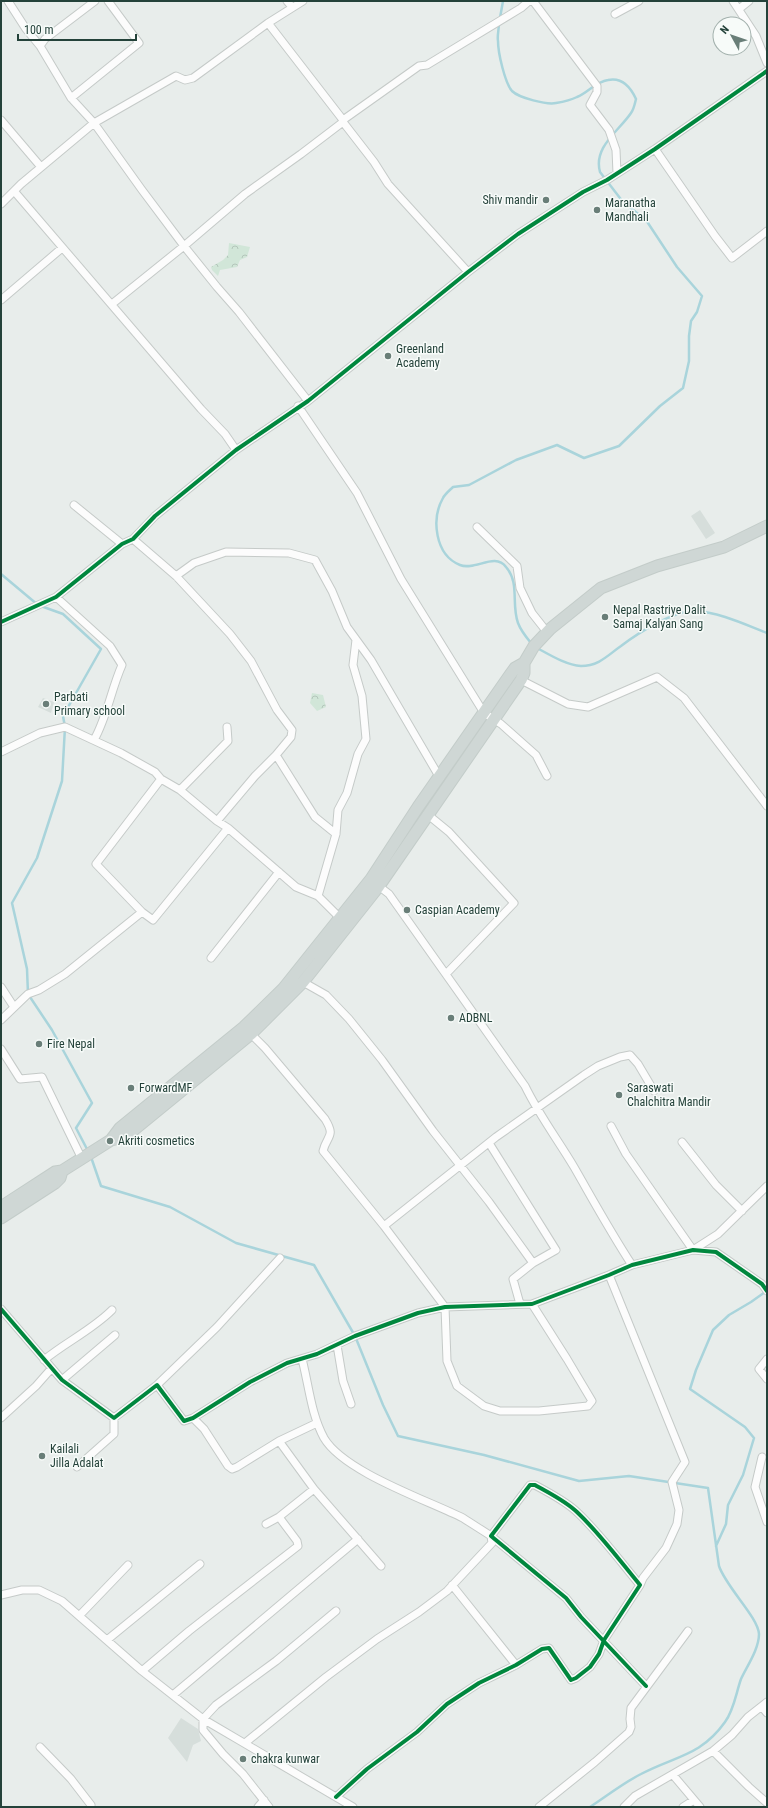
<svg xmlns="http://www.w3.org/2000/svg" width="768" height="1808" font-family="'Roboto Condensed',sans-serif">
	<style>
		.built { fill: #d6dedb }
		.forest { fill: url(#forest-crowns) }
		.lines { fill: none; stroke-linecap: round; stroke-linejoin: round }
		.stream { stroke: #a9d4db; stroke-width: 2.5 }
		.street-casing { stroke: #c5cac8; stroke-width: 9 }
		.primary-casing { stroke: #c3ccc9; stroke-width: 13 }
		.street { stroke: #fcfcfc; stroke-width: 7 }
		.primary { stroke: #cfd7d5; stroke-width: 11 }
		.cycleway-casing { stroke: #f7fbf9; stroke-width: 6 }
		.cycleway { stroke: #00873e; stroke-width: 4 }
		.poi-dot { fill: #697e78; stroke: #f7fbf9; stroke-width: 1.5 }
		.labels { text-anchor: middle; stroke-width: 3; stroke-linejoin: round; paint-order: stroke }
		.poi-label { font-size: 12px; fill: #24423a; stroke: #f7fbf9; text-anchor: start }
	</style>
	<defs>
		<pattern id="forest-crowns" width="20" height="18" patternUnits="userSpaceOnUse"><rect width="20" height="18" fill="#d1e6d8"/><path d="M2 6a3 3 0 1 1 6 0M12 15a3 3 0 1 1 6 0" fill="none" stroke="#b3c6ba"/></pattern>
	</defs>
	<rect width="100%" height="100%" fill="#e8edeb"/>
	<path class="built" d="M700,510l15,23 -9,6 -15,-23z
		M43,698l11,4 -3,11 -13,-6z
		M181,1718l17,11 3,12 -8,4 -6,17 -19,-24z"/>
	<path class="forest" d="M229,243l21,4 -3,10 -7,3 -3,7 -17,3 -2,6 -6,-6 -1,-3 12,-7 5,-5z
		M312,693l11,2 3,12 -9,4 -7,-8z"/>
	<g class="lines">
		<path class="stream" d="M500,18l3,-17
			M499,23c0,6 -2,13 -1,18 0,12 7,42 14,50 7,7 35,14 44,12 6,-1 15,-3 21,-6 11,-4 18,-15 31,-17 14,-3 23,8 28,19 -1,4 -2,10 -5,14 -12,18 -38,34 -31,59l23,30 23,18 31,47 25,29 -5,16 -6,9 -2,15v25l-6,27 -23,18 -41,40 -35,12 -27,-13 -41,15 -47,25 -16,2c-3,3 -8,7 -10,11 -12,21 -8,57 17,67 15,6 35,-13 46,2 14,16 5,37 12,56 3,8 8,14 13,20
			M1,574l37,31 25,9 38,35 -38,67 2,11 -3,54 -25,77 -25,45 15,66 1,25 24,36 40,73 -16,25 12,23
			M537,648c13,7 29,17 44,18 18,0 27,-11 40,-20 17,-13 52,-35 73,-35 25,1 50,13 73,22
			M91,1157l10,29 69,21 66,36 78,22 41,71 28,69 15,31 86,19 95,26 50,-5 79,12 11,78
			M716,1546l10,-22 2,-19 15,-30 11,-37 -9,-11 -55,-38 6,-19 17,-40 16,-15 22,-13 14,-10
			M590,1807c17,-11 33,-24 51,-33 34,-18 60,-18 84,-52 9,-12 11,-29 16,-43 6,-13 18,-30 18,-45 -1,-17 -33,-47 -40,-68"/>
		<defs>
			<path id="street" d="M8,1l18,28 14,17 31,52 23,25 48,67 42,56 33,41 22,25 69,89
				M287,1l5,6
				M533,1l64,85v6l-7,13 19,25 7,20 1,23
				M733,1l23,35 11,27
				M739,9l10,-8
				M615,14l24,-13
				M268,23l75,97v2l31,40 14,22 80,88
				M40,46l5,-7 50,-38
				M71,98l68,-55 -31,-42
				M1,120l40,47
				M343,120l76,-54 8,-1 94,-57 8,-7
				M655,149l60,87 17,22 35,-27
				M14,191l187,218 24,25 11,16
				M1,204l20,-20 73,-61 82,-47 9,4 8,-2 75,-55 35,-22
				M1,300l61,-52
				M112,304l72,-58 61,-52 56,-40 42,-32
				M298,406l59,87 44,86 83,134 17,11 35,31 11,21
				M74,505l48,39
				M477,527l40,39 3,22 12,25 15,19
				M133,539l43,37 54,58 21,27 26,49 15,20 -1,7 -15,18 -21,21 -38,45
				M176,576l18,-13 32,-11 63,1 26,7 17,31 15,36 24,33 69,118
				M56,597l54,49 12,19c-11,25 -15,52 -28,75
				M1,622l55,-25 66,-53 11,-5 22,-23 81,-66 72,-49 160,-129 50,-38 65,-42 24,-12 48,-31 112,-78
				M521,680l47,24 20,3 69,-30 27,21 83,108
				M1,752l39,-19 25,-6 56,26 34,19 6,7 19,11 37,31 11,7 68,59 22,9 22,22
				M276,755l39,62 21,17
				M180,790l48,-49 -1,-14
				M427,814l22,18 65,71 -68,71
				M376,884l13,10 136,192c14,29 33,54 49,81 19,33 37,66 58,98
				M318,896l18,-62 2,-24 9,-17 11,-39 8,-15 -4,-43 -9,-31 3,-25
				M142,912l-46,-48 65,-85
				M211,958l68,-86
				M303,982l23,13 23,24 33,41 51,71 56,71 44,61
				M1,987l13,20
				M1,1020l27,-26 11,-4 26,-16 77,-62 11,8 75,-92
				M249,1032l16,16 60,71c11,18 2,16 -2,32l61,75 112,-89 88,-62 14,-9 22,-9 10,-2 8,9 16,27
				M1,1049l19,30 22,-2 40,82
				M611,1126l15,28 67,96 25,-16 49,-48
				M682,1142l34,43 26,26
				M489,1143l67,107 -23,13 -20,16 7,25
				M384,1226l61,81 2,54 10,25 27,20 16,5h39l49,-5 4,-5 -25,-42 -35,-55
				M609,1275l76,187 -13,20 7,28 -2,14 -11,24 -23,30 -3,7
				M1,1309l61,71 52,38 43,-33 27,36 9,-3 57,-36 37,-19 30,-9 38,-18 63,-23 27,-6 87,-3 77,-29 23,-10 61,-15 23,2 46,32 5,7
				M337,1345l6,36 8,23
				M767,1359l-8,10 8,10
				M44,1360c22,-18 48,-30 68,-50
				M62,1380l53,-45
				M157,1385l60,-58 63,-69
				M1,1418l35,-32 15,-17
				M193,1418l11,11 24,37 4,3 5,-2 42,-26 35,48 67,77
				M279,1441l38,-18
				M762,1457l-7,30 12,35
				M77,1467l37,-33v-16
				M266,1524l13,-7
				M452,1585l64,80
				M1,1595l21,-5h17l23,11 80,70 61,48 150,88
				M79,1616l49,-51
				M107,1640l93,-76
				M142,1671l47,-40 109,-85 -1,-5 -18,-24 35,-28
				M173,1695l185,-156
				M762,1707l5,6
				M245,1743l81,-66 51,-38 42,-27 28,-21 45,-48 -1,-7c-9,-6 -19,-12 -28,-18 -36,-18 -119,-46 -139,-80 -13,-24 -15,-52 -22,-79
				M40,1747l31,32 20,26
				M713,1751l36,36 18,16
				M673,1775l27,32
				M336,1797l31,-28 50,-37 30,-28 32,-21 37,-18 26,-16 7,-1 22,32 5,-2 14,-11 9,-13 5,-14 36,-55c-20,-24 -39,-50 -62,-72 -12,-12 -29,-20 -43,-28h-5l-39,51 75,62 15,19 65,69
				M258,1807l6,-7
				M269,1807l-26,-33 -20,-20 -20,-24v-11l13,-14 60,-44 60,-50
				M539,1807l56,-45 34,-30 2,-5 -1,-8 1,-11 57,-77
				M624,1807l11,-11 78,-45 19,-16 16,-18 19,-15
				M683,1807l11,-7"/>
			<path id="primary" d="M111,1140l14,-3 126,-103 52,-52 76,-96 142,-206 3,-7v-10l10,-17 16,-17 51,-41 56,-22 67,-19 43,-21
				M1,1207l54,-35 7,-1 49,-31 9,-12 124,-101 39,-38 88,-110 47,-72 92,-132 5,-7 9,-5
				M1,1218l54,-35 5,-5 2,-7"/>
		</defs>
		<use href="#street" class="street-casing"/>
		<use href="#primary" class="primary-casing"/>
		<use href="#street" class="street"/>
		<use href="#primary" class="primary"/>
		<defs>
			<path id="cycleway" d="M1,622l55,-25 66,-53 11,-5 22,-23 81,-66 72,-49 160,-129 50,-38 65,-42 24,-12 48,-31 112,-78
				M1,1309l61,71 52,38 43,-33 27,36 9,-3 57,-36 37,-19 30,-9 38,-18 63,-23 27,-6 87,-3 77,-29 23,-10 61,-15 23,2 46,32 5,7
				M336,1797l31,-28 50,-37 30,-28 32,-21 37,-18 26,-16 7,-1 22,32 5,-2 14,-11 9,-13 5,-14 36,-55c-20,-24 -39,-50 -62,-72 -12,-12 -29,-20 -43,-28h-5l-39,51 75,62 15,19 65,69"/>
		</defs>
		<use href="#cycleway" class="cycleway-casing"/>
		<use href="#cycleway" class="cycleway"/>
	</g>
	<g class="poi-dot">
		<circle cx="546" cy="200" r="4"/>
		<circle cx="597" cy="210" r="4"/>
		<circle cx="388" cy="356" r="4"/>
		<circle cx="605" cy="617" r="4"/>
		<circle cx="46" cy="704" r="4"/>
		<circle cx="407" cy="910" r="4"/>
		<circle cx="451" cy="1018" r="4"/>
		<circle cx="39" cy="1044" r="4"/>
		<circle cx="131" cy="1088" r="4"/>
		<circle cx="619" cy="1095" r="4"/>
		<circle cx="110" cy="1141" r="4"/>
		<circle cx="42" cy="1456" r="4"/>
		<circle cx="243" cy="1759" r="4"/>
	</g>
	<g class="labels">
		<g class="poi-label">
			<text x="538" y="204" text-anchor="end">Shiv mandir</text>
			<text x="605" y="207">Maranatha<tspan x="605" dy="14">Mandhali</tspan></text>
			<text x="396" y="353">Greenland<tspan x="396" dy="14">Academy</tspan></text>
			<text x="613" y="614">Nepal Rastriye Dalit<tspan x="613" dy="14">Samaj Kalyan Sang</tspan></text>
			<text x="54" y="701">Parbati<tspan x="54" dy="14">Primary school</tspan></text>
			<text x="415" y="914">Caspian Academy</text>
			<text x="459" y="1022">ADBNL</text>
			<text x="47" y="1048">Fire Nepal</text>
			<text x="139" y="1092">ForwardMF</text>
			<text x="627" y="1092">Saraswati<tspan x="627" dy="14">Chalchitra Mandir</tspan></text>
			<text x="118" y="1145">Akriti cosmetics</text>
			<text x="50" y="1453">Kailali<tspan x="50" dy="14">Jilla Adalat</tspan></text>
			<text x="251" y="1763">chakra kunwar</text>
		</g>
	</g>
	<rect width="768" height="1808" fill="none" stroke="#24423a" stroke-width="4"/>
	<g transform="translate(732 36) rotate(310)"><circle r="19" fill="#f7fbf9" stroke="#a3b1ad"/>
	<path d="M0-3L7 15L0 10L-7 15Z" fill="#697e78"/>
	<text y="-6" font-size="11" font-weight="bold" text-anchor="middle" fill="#24423a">N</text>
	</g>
	<path d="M18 34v6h118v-6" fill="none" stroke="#24423a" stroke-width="2"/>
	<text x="24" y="34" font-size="12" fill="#24423a" stroke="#f7fbf9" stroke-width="3" paint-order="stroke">100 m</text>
</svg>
